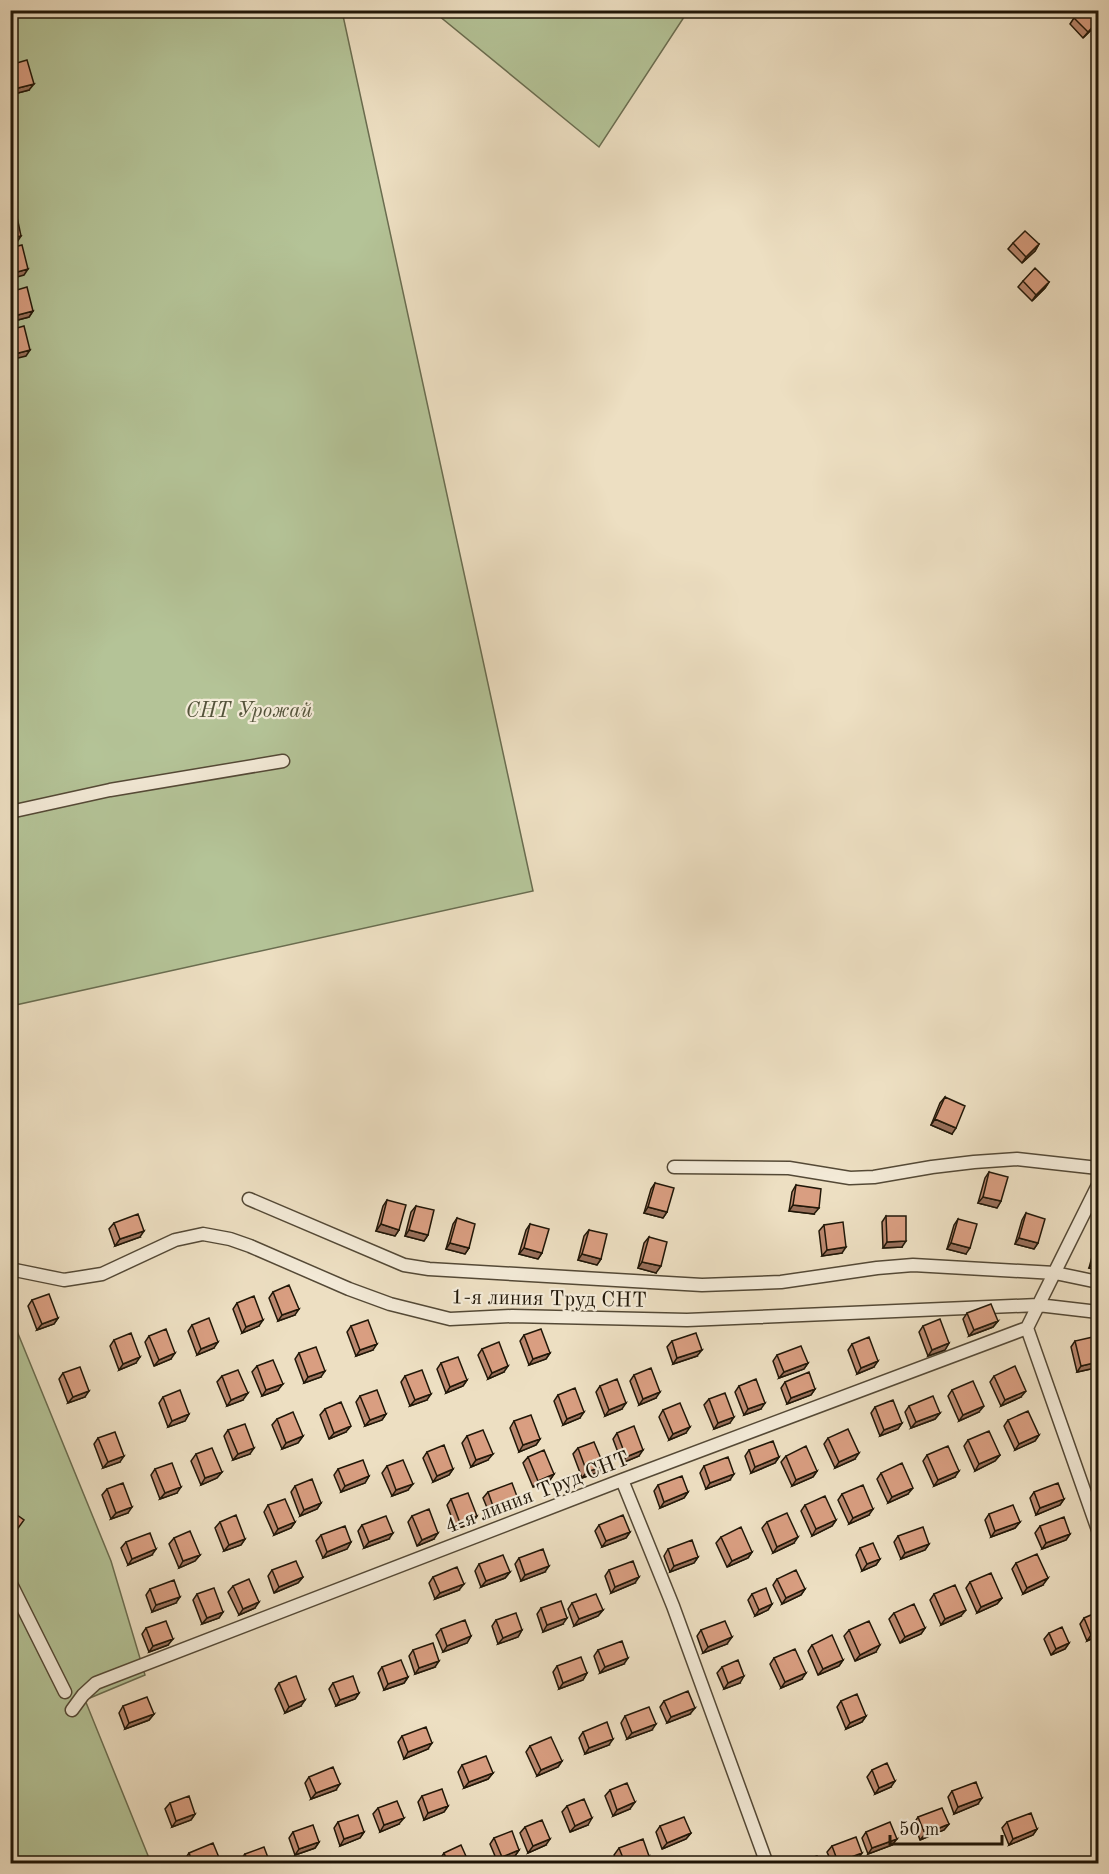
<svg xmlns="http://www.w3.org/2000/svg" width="1109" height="1874" font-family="'Old Standard TT',serif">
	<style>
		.green { fill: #b4c397; stroke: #6a6d50; stroke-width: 1.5 }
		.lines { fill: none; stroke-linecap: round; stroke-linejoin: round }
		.street-casing { stroke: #544936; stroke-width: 15 }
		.street { stroke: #f3ead7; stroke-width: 12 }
		.wall { fill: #bb886f; stroke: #211708; stroke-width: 1.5 }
		.shaded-wall { fill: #986f5a; stroke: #211708; stroke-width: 1.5 }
		.building { fill: #d99e81; stroke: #211708; stroke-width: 1.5 }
		.labels { text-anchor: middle; stroke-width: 4.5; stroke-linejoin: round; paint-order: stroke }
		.park-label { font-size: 21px; font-style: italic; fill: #54533a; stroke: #f3ead7 }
		.street-label { font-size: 21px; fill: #211708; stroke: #f3ead7 }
	</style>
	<rect width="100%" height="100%" fill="#eddfc2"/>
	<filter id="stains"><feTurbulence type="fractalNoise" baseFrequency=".00333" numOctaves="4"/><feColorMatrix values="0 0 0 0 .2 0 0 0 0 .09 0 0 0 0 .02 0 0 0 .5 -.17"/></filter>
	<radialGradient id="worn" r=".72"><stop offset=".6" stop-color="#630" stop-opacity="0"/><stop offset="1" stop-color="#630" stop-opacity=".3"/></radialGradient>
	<path class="green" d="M10,11h332l191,880 -522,115z
		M433,11h255l-89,136z
		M10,1314l101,247 34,114 -60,25 66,163h-140z"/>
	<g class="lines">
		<defs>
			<path id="street" d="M10,812l100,-22 173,-29
				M674,1167l115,1 61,10 24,-1 58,-10 42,-5 43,-3 81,9
				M1098,1185l-71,143 71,202
				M249,1199l155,66 25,4 273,16 79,-3 96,-14 36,-3 142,8 43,9
				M10,1269l54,11 38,-6 73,-34 28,-6 27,5 20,7 99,43 41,15 60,15 62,-3 175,4 351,-15 60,7
				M622,1480l51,126 94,258
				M11,1584l54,108
				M72,1710l11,-15 13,-12 526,-203 405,-152"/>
		</defs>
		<use href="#street" class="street-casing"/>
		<use href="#street" class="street"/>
	</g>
	<path class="wall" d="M1074,18l22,7 -13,13 -13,-14z
		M10,65l19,25 -19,5z
		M1013,243l26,1 -4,7 -13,12 -14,-14z
		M1023,281l26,1 -4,6 -13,13 -14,-14z
		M10,292l23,19 -4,6 -19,5z
		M945,1097l7,37 -21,-9 9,-22z
		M989,1172l12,29 -4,7 -19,-5 7,-25z
		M655,1183l12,29 -4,6 -19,-5 7,-24z
		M796,1185l18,29 -25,-3 3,-19z
		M387,1200l12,30 -4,6 -19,-5 7,-25z
		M416,1206l12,29 -4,6 -19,-5 6,-24z
		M1026,1213l12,30 -4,6 -19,-5 7,-24z
		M886,1216l16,31 -19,1 -1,-26z
		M457,1218l12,30 -4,6 -19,-5 7,-25z
		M958,1219l8,35 -19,-5 7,-24z
		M114,1223l26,14 -25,9 -6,-17z
		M530,1224l12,29 -4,6 -19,-5 7,-24z
		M824,1225l18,28 -20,3 -3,-25z
		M589,1230l12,29 -4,6 -19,-5 6,-24z
		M649,1237l7,36 -18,-5 6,-25z
		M1098,1239v31l-9,-2 7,-26z
		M273,1292l22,23 -17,6 -9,-23z
		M32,1300l26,18 -4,6 -17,6 -9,-24z
		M237,1303l22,23 -17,7 -9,-24z
		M967,1313l31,8 -5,6 -24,9 -6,-17z
		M192,1325l22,23 -17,7 -9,-24z
		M351,1326l22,24 -17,6 -9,-24z
		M923,1326l26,17 -4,7 -17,6 -9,-24z
		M524,1335l26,18 -4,6 -17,6 -9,-24z
		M149,1336l22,23 -17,7 -9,-24z
		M114,1340l22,23 -17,7 -9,-24z
		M672,1341l25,15 -24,8 -6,-17z
		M1075,1341l20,27 -18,4 -6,-25z
		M852,1344l22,23 -17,7 -9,-24z
		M482,1349l22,23 -16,7 -10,-24z
		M299,1353l22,24 -17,6 -9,-24z
		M777,1355l31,8 -4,6 -25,9 -6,-17z
		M441,1363l26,17 -4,6 -17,7 -9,-24z
		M257,1366l21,24 -16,6 -10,-24z
		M63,1373l22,24 -17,6 -9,-24z
		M634,1375l22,23 -17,7 -9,-24z
		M222,1376l21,24 -16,6 -10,-24z
		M405,1376l22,24 -17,6 -9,-24z
		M994,1376l27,21 -20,9 -11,-24z
		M785,1382l30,7 -4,6 -24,9 -6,-16z
		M600,1386l22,23 -17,7 -9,-24z
		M739,1386l22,23 -17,6 -9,-23z
		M952,1390l27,22 -20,9 -11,-25z
		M558,1395l22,23 -17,7 -9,-24z
		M360,1396l26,18 -4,6 -17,6 -9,-24z
		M163,1397l26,17 -4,7 -17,6 -9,-24z
		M709,1399l21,24 -16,6 -10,-24z
		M909,1406l31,7 -5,6 -24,9 -6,-16z
		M875,1407l27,16 -4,6 -18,7 -9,-23z
		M325,1409l21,23 -17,7 -9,-24z
		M663,1410l23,23 -17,7 -10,-23z
		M277,1419l26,17 -5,7 -16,6 -10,-24z
		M1008,1420l31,15 -4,6 -20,9 -11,-24z
		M514,1421l26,18 -4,6 -17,7 -9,-24z
		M228,1430l22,24 -17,6 -9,-24z
		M617,1433l22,23 -17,7 -9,-24z
		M467,1436l21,24 -17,7 -9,-24z
		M98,1438l22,24 -17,6 -9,-24z
		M828,1438l27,21 -20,9 -11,-24z
		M968,1440l32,15 -5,6 -20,10 -11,-25z
		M578,1448l21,24 -17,6 -9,-24z
		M749,1450l30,7 -4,6 -24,10 -6,-17z
		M427,1452l26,17 -4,6 -16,7 -10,-24z
		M196,1454l26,18 -5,6 -16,7 -10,-24z
		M927,1455l28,22 -21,9 -11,-25z
		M786,1456l31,15 -4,6 -21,9 -11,-24z
		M528,1457l26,17 -4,6 -17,7 -10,-24z
		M387,1466l21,24 -16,6 -10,-23z
		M704,1466l26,14 -24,9 -6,-16z
		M155,1469l22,24 -17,6 -9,-24z
		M338,1469l31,7 -4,7 -24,9 -7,-17z
		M881,1473l27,21 -20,9 -11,-24z
		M658,1485l30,7 -4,6 -24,10 -6,-17z
		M295,1486l26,17 -4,6 -17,7 -9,-24z
		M107,1489l21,24 -17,6 -9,-24z
		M488,1492l26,13 -24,10 -7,-17z
		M1034,1492l30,7 -4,6 -24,10 -6,-17z
		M842,1494l27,21 -20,9 -11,-24z
		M451,1499l22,24 -17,6 -9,-24z
		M268,1505l27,17 -4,6 -17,7 -10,-23z
		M805,1505l31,15 -4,6 -20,10 -11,-25z
		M989,1514l31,8 -5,6 -24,9 -6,-17z
		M412,1516l22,23 -17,7 -9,-24z
		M220,1522l25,17 -4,6 -17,6 -9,-23z
		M767,1522l27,21 -21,10 -11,-25z
		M362,1525l27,14 -25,9 -6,-17z
		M599,1525l31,7 -4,6 -24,9 -7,-16z
		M1040,1526l30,8 -4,6 -24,9 -7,-16z
		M321,1535l30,7 -4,7 -24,9 -7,-17z
		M898,1536l31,8 -4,6 -24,9 -7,-17z
		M721,1537l31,15 -4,6 -21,9 -11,-24z
		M174,1538l26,17 -5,6 -16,7 -10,-24z
		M126,1542l26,13 -24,10 -7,-17z
		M860,1548l20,11 -4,6 -14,6 -6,-16z
		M668,1549l30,8 -4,6 -24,9 -6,-16z
		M519,1558l26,14 -24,9 -6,-17z
		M1016,1563l27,22 -20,9 -11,-25z
		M479,1564l31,8 -5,6 -24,9 -6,-16z
		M272,1570l31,7 -5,6 -24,10 -6,-17z
		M609,1570l26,13 -24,10 -6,-17z
		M433,1577l26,13 -24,9 -6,-16z
		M777,1579l28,10 -4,6 -19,9 -9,-19z
		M970,1582l32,16 -5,6 -20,9 -11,-25z
		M233,1586l22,22 -16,7 -11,-23z
		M150,1589l26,14 -24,9 -6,-17z
		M197,1594l26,18 -4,6 -17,6 -9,-24z
		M752,1594l20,10 -4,6 -13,6 -7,-16z
		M934,1594l27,22 -20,9 -11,-25z
		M572,1603l31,7 -5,6 -24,10 -6,-17z
		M541,1608l22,16 -20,8 -6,-18z
		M894,1613l31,15 -4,6 -21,9 -11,-24z
		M1084,1618l14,18 -11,5 -7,-17z
		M496,1620l26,10 -4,7 -20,7 -6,-18z
		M146,1628l22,17 -19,7 -7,-18z
		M441,1629l30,7 -4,7 -24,9 -7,-17z
		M701,1630l26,14 -24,9 -6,-17z
		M849,1630l27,22 -21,9 -11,-25z
		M1049,1633l20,10 -4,6 -14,6 -7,-16z
		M812,1645l31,15 -4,6 -21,9 -10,-24z
		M413,1650l22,17 -20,7 -6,-18z
		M598,1650l26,14 -24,9 -6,-17z
		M774,1658l28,21 -21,9 -11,-24z
		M557,1666l30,7 -4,7 -24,9 -6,-17z
		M382,1667l26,10 -4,6 -20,7 -6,-17z
		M722,1667l18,16 -16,6 -7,-16z
		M279,1683l22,23 -16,7 -10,-24z
		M333,1683l26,10 -4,6 -19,7 -7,-17z
		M664,1701l26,13 -23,9 -7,-16z
		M841,1701l25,15 -4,6 -16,7 -9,-22z
		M123,1706l31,8 -5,6 -24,9 -6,-16z
		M625,1716l27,14 -25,9 -6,-16z
		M583,1732l26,13 -24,9 -6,-16z
		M402,1736l26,13 -24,10 -6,-17z
		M530,1746l32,15 -4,6 -21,9 -11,-24z
		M462,1765l31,8 -5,6 -24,9 -6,-16z
		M872,1770l19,17 -16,7 -8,-17z
		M309,1777l27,13 -25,9 -6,-16z
		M610,1790l20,19 -17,7 -8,-20z
		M952,1791l26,13 -24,10 -6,-17z
		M422,1796l26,10 -4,6 -20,8 -6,-18z
		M170,1803l25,11 -4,6 -19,7 -7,-18z
		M567,1806l21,19 -18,7 -8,-20z
		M378,1808l21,16 -19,8 -7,-18z
		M918,1817l31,7 -5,6 -24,10 -6,-17z
		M338,1822l26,10 -4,6 -20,8 -6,-18z
		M1007,1822l30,7 -4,6 -24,10 -7,-17z
		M660,1826l31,7 -5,6 -24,10 -6,-17z
		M525,1827l21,18 -18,8 -8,-20z
		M293,1832l26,10 -4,6 -20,7 -6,-17z
		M866,1832l26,13 -24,9 -6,-16z
		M494,1838l25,12 -4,6 -17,7 -8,-19z
		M832,1846l26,13 -11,4h-15l-5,-11z
		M619,1848l30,8 -4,6 -4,1h-23l-4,-8z
		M189,1853l28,10h-30l-2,-4z
		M444,1853l25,10h-27l-2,-4z
		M245,1854l25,9h-28l-2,-3z"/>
	<path class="shaded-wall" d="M1098,21l-2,4 -13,13 5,-6z
		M34,84l-5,6 -19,5 4,-6z
		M21,236l-4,6 -7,2v-6z
		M1039,244l-4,7 -13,12 4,-6z
		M28,269l-4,6 -14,4v-5z
		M1049,282l-4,6 -13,13 4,-6z
		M33,311l-4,6 -19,5 4,-6z
		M30,350l-4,6 -16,4 1,-5z
		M935,1119l21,9 -4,6 -21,-9z
		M983,1197l18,4 -4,7 -19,-5z
		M793,1205l26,3 -5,6 -25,-3z
		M648,1207l19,5 -4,6 -19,-5z
		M381,1224l18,6 -4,6 -19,-5z
		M409,1230l19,5 -4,6 -19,-5z
		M144,1231l-4,6 -25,9 5,-7z
		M1019,1238l19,5 -4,6 -19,-5z
		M906,1241l-4,6 -19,1 4,-6z
		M450,1243l19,5 -4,6 -19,-5z
		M951,1243l19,5 -4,6 -19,-5z
		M846,1247l-4,6 -20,3 5,-6z
		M524,1248l18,5 -4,6 -19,-5z
		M582,1254l19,5 -4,6 -19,-5z
		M642,1262l19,4 -5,7 -18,-5z
		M1094,1262l4,1v7l-9,-2z
		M299,1309l-4,6 -17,6 4,-6z
		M58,1318l-4,6 -17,6 5,-6z
		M263,1320l-4,6 -17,7 4,-6z
		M998,1321l-5,6 -24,9 5,-6z
		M218,1342l-4,6 -17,7 4,-6z
		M949,1343l-4,7 -17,6 4,-6z
		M377,1344l-4,6 -17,6 4,-6z
		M702,1350l-5,6 -24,8 4,-6z
		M175,1353l-4,6 -17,7 5,-6z
		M550,1353l-4,6 -17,6 4,-6z
		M140,1357l-4,6 -17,7 4,-6z
		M878,1361l-4,6 -17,7 4,-6z
		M1098,1362l-3,6 -18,4 4,-6z
		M808,1363l-4,6 -25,9 5,-6z
		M508,1366l-4,6 -16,7 4,-6z
		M325,1371l-4,6 -17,6 4,-6z
		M467,1380l-4,6 -17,7 4,-6z
		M283,1384l-5,6 -16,6 4,-6z
		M815,1389l-4,6 -24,9 4,-6z
		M89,1391l-4,6 -17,6 5,-6z
		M1026,1391l-5,6 -20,9 4,-6z
		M660,1392l-4,6 -17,7 4,-6z
		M248,1393l-5,7 -16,6 4,-6z
		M431,1394l-4,6 -17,6 5,-6z
		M626,1403l-4,6 -17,7 4,-6z
		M765,1403l-4,6 -17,6 4,-6z
		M984,1406l-5,6 -20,9 4,-6z
		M584,1412l-4,6 -17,7 4,-6z
		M940,1413l-5,6 -24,9 5,-6z
		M189,1414l-4,7 -17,6 4,-6z
		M386,1414l-4,6 -17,6 5,-6z
		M734,1417l-4,6 -16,6 4,-6z
		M902,1423l-4,6 -18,7 4,-6z
		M351,1426l-5,6 -17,7 5,-6z
		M690,1427l-4,6 -17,7 4,-6z
		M1039,1435l-4,6 -20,9 4,-6z
		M303,1436l-5,7 -16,6 4,-6z
		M540,1439l-4,6 -17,7 4,-7z
		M254,1448l-4,6 -17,6 5,-6z
		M643,1450l-4,6 -17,7 4,-6z
		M859,1453l-4,6 -20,9 4,-6z
		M493,1454l-5,6 -17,7 5,-7z
		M1000,1455l-5,6 -20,10 4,-7z
		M124,1456l-4,6 -17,6 5,-6z
		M779,1457l-4,6 -24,10 4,-6z
		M604,1466l-5,6 -17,6 5,-6z
		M453,1469l-4,6 -16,7 4,-6z
		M817,1471l-4,6 -21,9 4,-6z
		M959,1471l-4,6 -21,9 4,-6z
		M222,1472l-5,6 -16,7 4,-7z
		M554,1474l-4,6 -17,7 5,-6z
		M734,1474l-4,6 -24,9 4,-6z
		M369,1476l-4,7 -24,9 4,-6z
		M413,1484l-5,6 -16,6 4,-6z
		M181,1487l-4,6 -17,6 5,-6z
		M913,1488l-5,6 -20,9 4,-6z
		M688,1492l-4,6 -24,10 4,-6z
		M518,1499l-4,6 -24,10 4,-6z
		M1064,1499l-4,6 -24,10 4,-7z
		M321,1503l-4,6 -17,7 4,-6z
		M132,1507l-4,6 -17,6 5,-6z
		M873,1509l-4,6 -20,9 4,-6z
		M477,1516l-4,7 -17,6 4,-6z
		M836,1520l-4,6 -20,10 4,-7z
		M295,1522l-4,6 -17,7 4,-6z
		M1020,1522l-5,6 -24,9 4,-6z
		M630,1532l-4,6 -24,9 4,-6z
		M393,1533l-4,6 -25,9 5,-6z
		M438,1533l-4,6 -17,7 5,-6z
		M1070,1534l-4,6 -24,9 4,-6z
		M798,1537l-4,6 -21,10 4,-6z
		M245,1539l-4,6 -17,6 5,-6z
		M351,1542l-4,7 -24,9 4,-6z
		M929,1544l-4,6 -24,9 4,-6z
		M156,1549l-4,6 -24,10 4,-6z
		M752,1552l-4,6 -21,9 5,-6z
		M200,1555l-5,6 -16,7 4,-7z
		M698,1557l-4,6 -24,9 4,-6z
		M880,1559l-4,6 -14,6 5,-7z
		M549,1566l-4,6 -24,9 4,-6z
		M510,1572l-5,6 -24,9 5,-6z
		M303,1577l-5,6 -24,10 5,-6z
		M639,1577l-4,6 -24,10 4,-6z
		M1048,1578l-5,7 -20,9 4,-6z
		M464,1584l-5,6 -24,9 5,-6z
		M805,1589l-4,6 -19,9 4,-6z
		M180,1597l-4,6 -24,9 4,-7z
		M1002,1598l-5,6 -20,9 4,-6z
		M259,1602l-4,6 -16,7 4,-6z
		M772,1604l-4,6 -13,6 4,-6z
		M603,1610l-5,6 -24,10 5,-7z
		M966,1610l-5,6 -20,9 4,-6z
		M223,1612l-4,6 -17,6 5,-6z
		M567,1618l-4,6 -20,8 4,-7z
		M925,1628l-4,6 -21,9 5,-6z
		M522,1630l-4,7 -20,7 5,-6z
		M1098,1632v4l-11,5 4,-6z
		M471,1636l-4,7 -24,9 4,-6z
		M732,1637l-5,7 -24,9 5,-6z
		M173,1639l-5,6 -19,7 4,-6z
		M1069,1643l-4,6 -14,6 5,-6z
		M880,1645l-4,7 -21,9 5,-6z
		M628,1658l-4,6 -24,9 5,-6z
		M843,1660l-4,6 -21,9 5,-6z
		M439,1661l-4,6 -20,7 4,-6z
		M587,1673l-4,7 -24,9 4,-6z
		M806,1673l-4,6 -21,9 4,-6z
		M744,1676l-4,7 -16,6 4,-6z
		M408,1677l-4,6 -20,7 4,-6z
		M359,1693l-4,6 -19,7 4,-6z
		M305,1700l-4,6 -16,7 4,-6z
		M695,1708l-5,6 -23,9 4,-6z
		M154,1714l-5,6 -24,9 4,-6z
		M866,1716l-4,6 -16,7 4,-6z
		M656,1724l-4,6 -25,9 5,-6z
		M613,1739l-4,6 -24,9 4,-6z
		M432,1743l-4,6 -24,10 4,-7z
		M562,1761l-4,6 -21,9 4,-6z
		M493,1773l-5,6 -24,9 5,-6z
		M895,1781l-4,6 -16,7 4,-6z
		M340,1784l-4,6 -25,9 5,-6z
		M982,1798l-4,6 -24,10 4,-7z
		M635,1802l-5,7 -17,7 4,-6z
		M448,1806l-4,6 -20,8 4,-7z
		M195,1814l-4,6 -19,7 4,-6z
		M404,1818l-5,6 -19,8 4,-7z
		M592,1818l-4,7 -18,7 5,-6z
		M949,1824l-5,6 -24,10 5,-6z
		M1037,1829l-4,6 -24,10 4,-6z
		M364,1832l-4,6 -20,8 4,-7z
		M691,1833l-5,6 -24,10 5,-6z
		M550,1839l-4,6 -18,8 5,-7z
		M897,1839l-5,6 -24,9 4,-6z
		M319,1842l-4,6 -20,7 4,-6z
		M519,1850l-4,6 -17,7 4,-6z
		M862,1853l-4,6 -11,4h-10z
		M649,1856l-4,6 -4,1h-12z"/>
	<path class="building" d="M1081,10h11l6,7v4l-10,11 -14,-14z
		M27,60l7,24 -20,5 -4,-16v-8z
		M17,217l4,19 -11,2v-20z
		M1025,231l14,13 -13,13 -13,-14z
		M22,245l6,24 -18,5v-26z
		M1035,268l14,14 -13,13 -13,-14z
		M27,287l6,24 -19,5 -4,-14v-10z
		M24,326l6,24 -19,5 -1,-25z
		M945,1097l20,9 -9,22 -21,-9z
		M989,1172l19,5 -7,24 -18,-4z
		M655,1183l19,5 -7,24 -19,-5z
		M796,1185l25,4 -2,19 -26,-3z
		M387,1200l19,5 -7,25 -18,-6z
		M416,1206l18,4 -6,25 -19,-5z
		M1026,1213l19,6 -7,24 -19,-5z
		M138,1214l6,17 -24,8 -6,-16z
		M886,1216h20v25l-19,1z
		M457,1218l18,6 -6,24 -19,-5z
		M958,1219l19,5 -7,24 -19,-5z
		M843,1222l3,25 -19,3 -3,-25z
		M530,1224l19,5 -7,24 -18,-5z
		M589,1230l18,4 -6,25 -19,-5z
		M649,1237l18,5 -6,24 -19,-4z
		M1098,1243v20l-4,-1z
		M289,1285l10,24 -17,6 -9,-23z
		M49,1294l9,24 -16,6 -10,-24z
		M254,1296l9,24 -17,7 -9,-24z
		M991,1304l7,17 -24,9 -7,-17z
		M209,1318l9,24 -17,7 -9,-24z
		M940,1319l9,24 -17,7 -9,-24z
		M368,1320l9,24 -17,6 -9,-24z
		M166,1329l9,24 -16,7 -10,-24z
		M541,1329l9,24 -17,6 -9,-24z
		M131,1333l9,24 -17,7 -9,-24z
		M696,1333l6,17 -25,8 -5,-17z
		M869,1337l9,24 -17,7 -9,-24z
		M1093,1337l5,25 -17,4 -6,-25z
		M499,1342l9,24 -16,7 -10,-24z
		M801,1346l7,17 -24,9 -7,-17z
		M316,1347l9,24 -17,6 -9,-24z
		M458,1357l9,23 -17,7 -9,-24z
		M273,1360l10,24 -17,6 -9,-24z
		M1015,1366l11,25 -21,9 -11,-24z
		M80,1367l9,24 -16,6 -10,-24z
		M651,1368l9,24 -17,7 -9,-24z
		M238,1370l10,23 -17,7 -9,-24z
		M422,1370l9,24 -16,6 -10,-24z
		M809,1372l6,17 -24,9 -6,-16z
		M617,1379l9,24 -17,7 -9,-24z
		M756,1379l9,24 -17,6 -9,-23z
		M973,1381l11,25 -21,9 -11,-25z
		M575,1388l9,24 -17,7 -9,-24z
		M180,1390l9,24 -17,7 -9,-24z
		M377,1390l9,24 -16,6 -10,-24z
		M725,1393l9,24 -16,6 -9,-24z
		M933,1396l7,17 -24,9 -7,-16z
		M893,1400l9,23 -18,7 -9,-23z
		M341,1402l10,24 -17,7 -9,-24z
		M680,1403l10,24 -17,7 -10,-24z
		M1028,1411l11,24 -20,9 -11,-24z
		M293,1412l10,24 -17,7 -9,-24z
		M531,1415l9,24 -17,6 -9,-24z
		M245,1424l9,24 -16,6 -10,-24z
		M634,1426l9,24 -17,7 -9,-24z
		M848,1429l11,24 -20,9 -11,-24z
		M483,1430l10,24 -17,6 -9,-24z
		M989,1431l11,24 -21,9 -11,-24z
		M115,1432l9,24 -16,6 -10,-24z
		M773,1441l6,16 -24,10 -6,-17z
		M594,1442l10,24 -17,6 -9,-24z
		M444,1445l9,24 -16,7 -10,-24z
		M806,1446l11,25 -21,9 -10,-24z
		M948,1446l11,25 -21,9 -11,-25z
		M212,1448l10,24 -17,6 -9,-24z
		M544,1450l10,24 -16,7 -10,-24z
		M728,1457l6,17 -24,9 -6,-17z
		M363,1460l6,16 -24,10 -7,-17z
		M403,1460l10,24 -17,6 -9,-24z
		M172,1463l9,24 -16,6 -10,-24z
		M902,1463l11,25 -21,9 -11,-24z
		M682,1476l6,16 -24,10 -6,-17z
		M312,1479l9,24 -17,7 -9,-24z
		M123,1483l9,24 -16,6 -9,-24z
		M512,1483l6,16 -24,10 -6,-17z
		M1058,1483l6,16 -24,9 -6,-16z
		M863,1485l10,24 -20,9 -11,-24z
		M468,1493l9,23 -17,7 -9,-24z
		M825,1496l11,24 -20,9 -11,-24z
		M285,1499l10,23 -17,7 -10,-24z
		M1013,1505l7,17 -25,9 -6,-17z
		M429,1509l9,24 -16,7 -10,-24z
		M10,1510l14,10 -11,15 -3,-2z
		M787,1513l11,24 -21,10 -10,-25z
		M236,1515l9,24 -16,6 -9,-23z
		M623,1515l7,17 -24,9 -7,-16z
		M386,1516l7,17 -24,9 -7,-17z
		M1064,1517l6,17 -24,9 -6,-17z
		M345,1526l6,16 -24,10 -6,-17z
		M741,1527l11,25 -20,9 -11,-24z
		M923,1527l6,17 -24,9 -7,-17z
		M190,1531l10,24 -17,6 -9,-23z
		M150,1533l6,16 -24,10 -6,-17z
		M692,1540l6,17 -24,9 -6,-17z
		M873,1543l7,16 -13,5 -7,-16z
		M543,1549l6,17 -24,9 -6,-17z
		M1037,1554l11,24 -21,10 -11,-25z
		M503,1555l7,17 -24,9 -7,-17z
		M296,1561l7,16 -24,10 -7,-17z
		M633,1561l6,16 -24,10 -6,-17z
		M457,1567l7,17 -24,9 -7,-16z
		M796,1570l9,19 -19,9 -9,-19z
		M991,1573l11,25 -21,9 -11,-25z
		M249,1579l10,23 -16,7 -10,-23z
		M174,1580l6,17 -24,8 -6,-16z
		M955,1585l11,25 -21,9 -11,-25z
		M214,1588l9,24 -16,6 -10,-24z
		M766,1588l6,16 -13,6 -7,-16z
		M596,1594l7,16 -24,9 -7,-16z
		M561,1601l6,17 -20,7 -6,-17z
		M914,1604l11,24 -20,9 -11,-24z
		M1098,1612v20l-7,3 -7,-17z
		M516,1613l6,17 -19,8 -7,-18z
		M465,1620l6,16 -24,10 -6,-17z
		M166,1621l7,18 -20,7 -7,-18z
		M725,1621l7,16 -24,10 -7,-17z
		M869,1621l11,24 -20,10 -11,-25z
		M1062,1627l7,16 -13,6 -7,-16z
		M832,1635l11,25 -20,9 -11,-24z
		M622,1641l6,17 -23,9 -7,-17z
		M433,1643l6,18 -20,7 -6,-18z
		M795,1649l11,24 -21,9 -11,-24z
		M581,1657l6,16 -24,10 -6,-17z
		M401,1660l7,17 -20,7 -6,-17z
		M738,1660l6,16 -16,7 -6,-16z
		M296,1676l9,24 -16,7 -10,-24z
		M353,1676l6,17 -19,7 -7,-17z
		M688,1691l7,17 -24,9 -7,-16z
		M857,1694l9,22 -16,7 -9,-22z
		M147,1697l7,17 -25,9 -6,-17z
		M649,1707l7,17 -24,9 -7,-17z
		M607,1722l6,17 -24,9 -6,-16z
		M426,1727l6,16 -24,9 -6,-16z
		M551,1737l11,24 -21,9 -11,-24z
		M486,1756l7,17 -24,9 -7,-17z
		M887,1763l8,18 -16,7 -7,-18z
		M10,1766l5,3 -5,6z
		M333,1767l7,17 -24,9 -7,-16z
		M976,1782l6,16 -24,9 -6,-16z
		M627,1783l8,19 -18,8 -7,-20z
		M442,1789l6,17 -20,7 -6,-17z
		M189,1796l6,18 -19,7 -6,-18z
		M584,1799l8,19 -17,8 -8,-20z
		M397,1801l7,17 -20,7 -6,-17z
		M942,1808l7,16 -24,10 -7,-17z
		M1031,1813l6,16 -24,10 -6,-17z
		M358,1815l6,17 -20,7 -6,-17z
		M684,1817l7,16 -24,10 -7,-17z
		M542,1820l8,19 -17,7 -8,-19z
		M890,1822l7,17 -25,9 -6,-16z
		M313,1825l6,17 -20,7 -6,-17z
		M512,1831l7,19 -17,7 -8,-19z
		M856,1837l6,16 -24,9 -6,-16z
		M643,1839l6,17 -20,7h-4l-6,-15z
		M213,1843l7,17 -9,3h-18l-4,-10z
		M461,1845l8,18h-21l-4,-10z
		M264,1847l6,16h-22l-3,-9z
		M817,1856l3,7h-24z
		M604,1857l3,6h-19z
		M418,1858l2,5h-16z"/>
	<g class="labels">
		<g class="park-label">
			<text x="249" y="717">СНТ Урожай</text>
		</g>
		<g class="street-label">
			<text transform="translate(549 1298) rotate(1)" y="7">1-я линия Труд СНТ</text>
			<text transform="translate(537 1492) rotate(-21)" y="7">4-я линия Труд СНТ</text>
		</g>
	</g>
	<rect width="1109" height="1874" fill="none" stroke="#eddfc2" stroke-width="36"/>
	<rect x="12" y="12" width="1085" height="1850" fill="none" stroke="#211708" stroke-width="3"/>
	<rect x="18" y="18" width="1073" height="1838" fill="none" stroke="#211708" stroke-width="1.5"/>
	<path d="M890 1835v9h112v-9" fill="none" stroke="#211708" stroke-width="3"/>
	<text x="899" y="1835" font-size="18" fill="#211708" stroke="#f3ead7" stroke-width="4.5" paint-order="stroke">50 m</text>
	<rect width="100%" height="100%" filter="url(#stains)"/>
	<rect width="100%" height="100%" fill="url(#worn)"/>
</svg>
